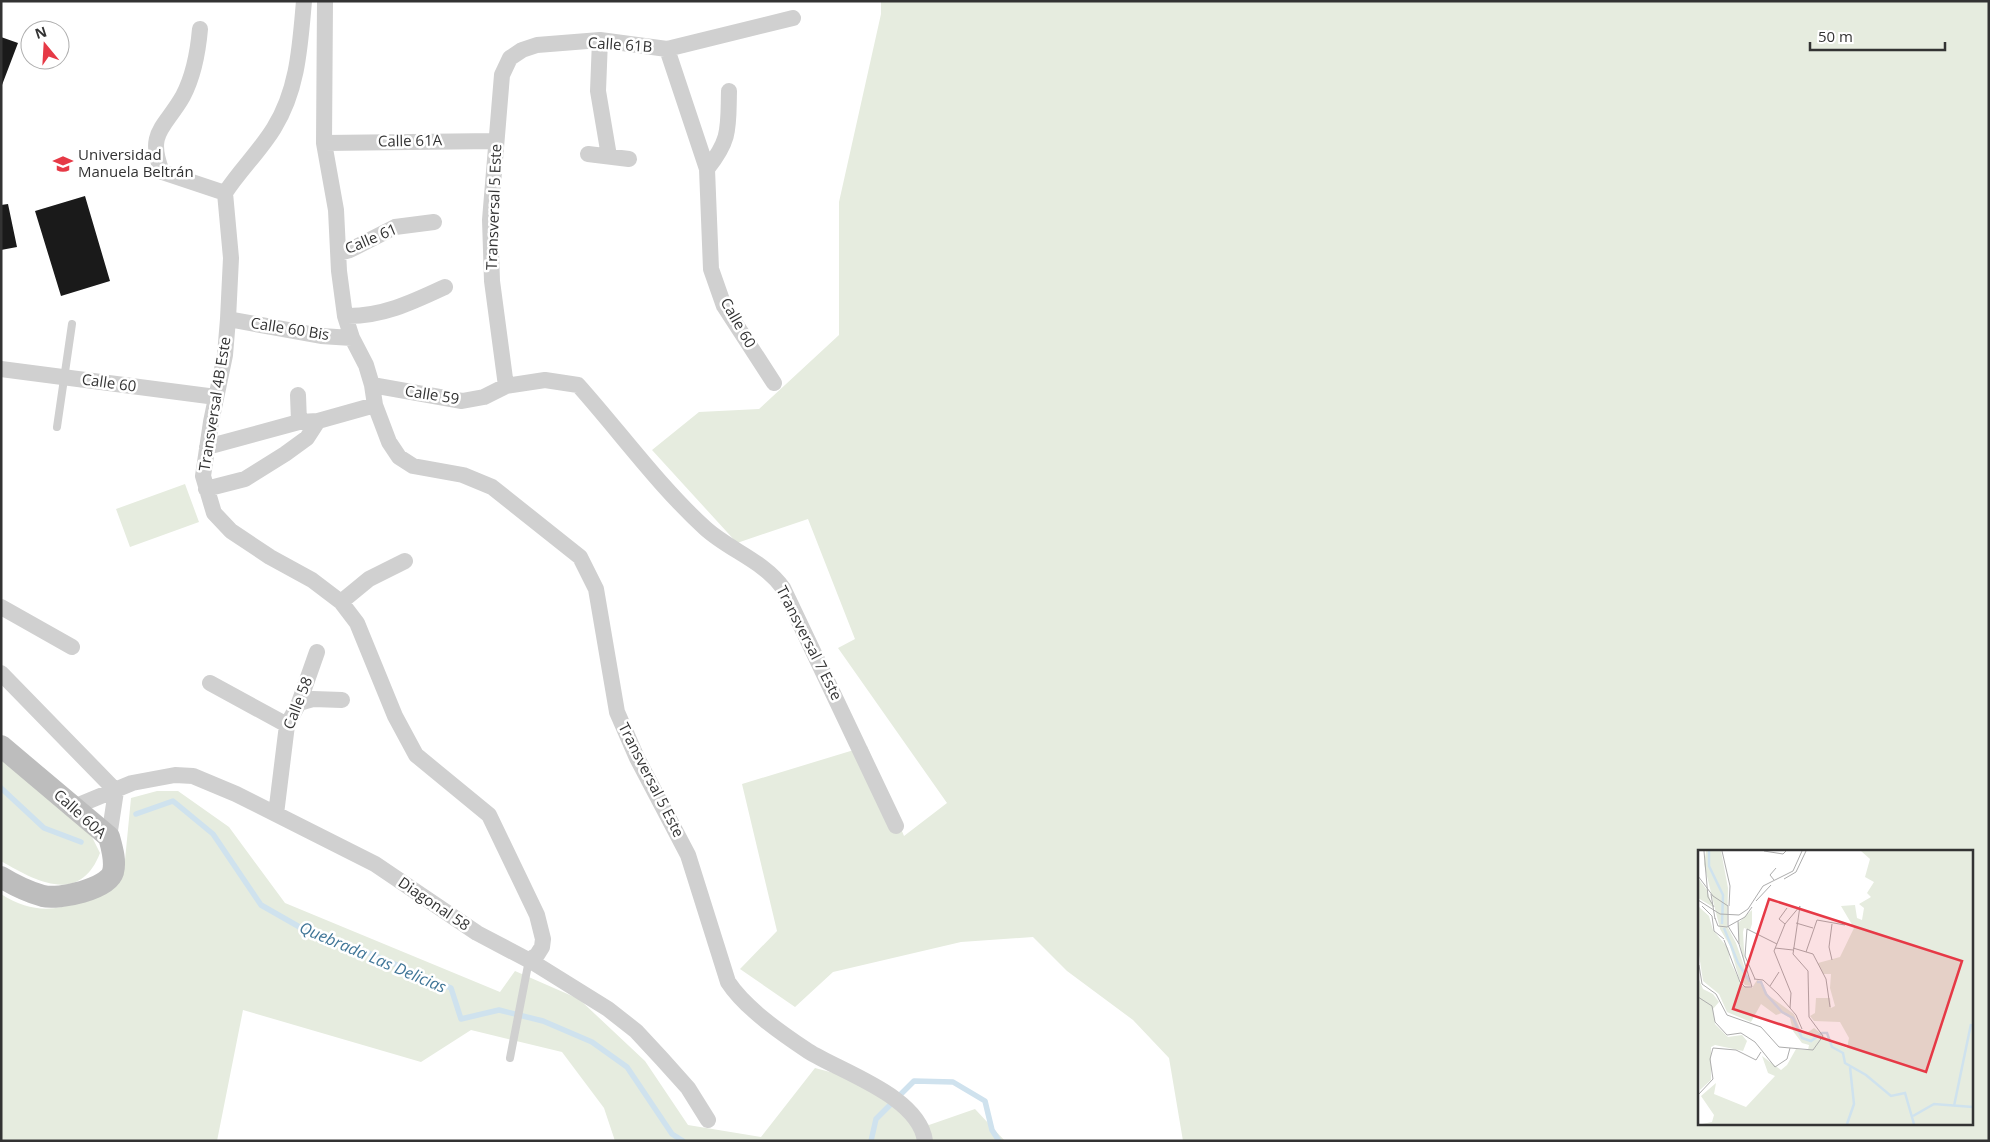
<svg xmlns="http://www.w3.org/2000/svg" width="1990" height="1142" font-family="'Open Sans',sans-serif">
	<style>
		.green { fill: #e6ecdf; fill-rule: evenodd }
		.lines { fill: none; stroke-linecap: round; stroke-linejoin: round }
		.stream { stroke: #cfe2ee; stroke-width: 5.5 }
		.building { fill: #1a1a1a }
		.lane { stroke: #d0d0d0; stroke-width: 8 }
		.street { stroke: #d0d0d0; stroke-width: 16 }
		.secondary { stroke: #bdbdbd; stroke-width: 22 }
		.labels { text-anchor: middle; stroke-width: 5; stroke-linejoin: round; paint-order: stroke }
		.street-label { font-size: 15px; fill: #333; stroke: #fff }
		.poi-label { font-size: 15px; fill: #333; stroke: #fff; text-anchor: start }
		.water-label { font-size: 16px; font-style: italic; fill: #3f7597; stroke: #fff }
		.inset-river { fill: none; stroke: #cfe2ee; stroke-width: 2.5 }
		.inset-road { fill: none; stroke: #adadad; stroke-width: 1 }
		.view { fill: #e63946; fill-opacity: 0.15; stroke: #e63946; stroke-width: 2.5 }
		.inset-edge { fill: none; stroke: #333; stroke-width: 2.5 }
	</style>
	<rect width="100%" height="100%" fill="#fff"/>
	<path class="green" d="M881,1h1108v1140h-806l-14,-83 -36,-38 -66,-49 -34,-34 -72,5 -128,30 -38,35 -55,-38 37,-38 -35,-147 125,-38 37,90 43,-33 -109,-155 17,-9 -47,-120 -71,24 -85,-93 47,-38 60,-3 80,-74v-133l42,-188zM1699,851h272v272h-272z
		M185,484l14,38 -69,25 -14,-38z
		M1,757l90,78 9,18c-20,52 -63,29 -99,8z
		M157,791h21l51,36 56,76 215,89 15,-21 64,28 66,62 43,64 73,12 54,-69 75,20 39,37 46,-16 30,32h-390l-11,-33 -42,-56 -91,-22 -50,32 -178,-52 -26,131h-216v-247c42,27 71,12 112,-7l12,-27 6,-62z"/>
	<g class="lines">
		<path class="stream" d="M1,788l43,40 37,14
			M136,814l37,-13 40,33 48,71 56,32 40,11 94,40 10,31 38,-9 44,11 49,21 35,25 45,67 11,7
			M871,1141l5,-22 38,-38 39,1 32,19 7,29 7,11"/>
	</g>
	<path class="building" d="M1,37l17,6 -16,42h-1z
		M85,196l25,85 -49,15 -26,-85z
		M8,204l9,43 -16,3v-45z"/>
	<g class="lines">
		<path class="lane" d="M57,427l15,-103
			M510,1058l19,-98"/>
		<path class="street" d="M304,1c-4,45 -6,88 -30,127 -14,23 -34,42 -49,65l6,65 -3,61 -3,36 -14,67 -8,54 11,37 17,18 39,26 42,23 29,22 16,21 38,93 21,39 73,60 48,100 6,24 -1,8 -5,8 -8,5
			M325,1l-1,142 12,67 3,61 6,45 7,22 14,27 6,20 3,20 14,37 10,15 14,9 50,9 29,12 88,70 16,32 21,123 20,46 51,97 40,127c17,26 53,51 80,69 33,21 111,45 117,90
			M200,29c-2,23 -6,46 -17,67 -18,32 -37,36 -21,76l63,21
			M600,40l-2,51 11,65
			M667,49l40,120 4,100 13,37 50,77
			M324,143l172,-2
			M588,154l41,5
			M707,169c24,-30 21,-41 22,-78
			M339,253l11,-3 45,-23 39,-5
			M345,316c37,1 68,-14 100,-29
			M228,319l93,17 31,2
			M1,369l215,28
			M372,385l90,16 22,-4 22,-11 39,-6 33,5c42,47 80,100 127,143 24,22 59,33 78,60l113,238
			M506,386l-14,-105 -2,-61 12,-145 8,-17 12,-8 15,-5 63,-5 67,9 126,-31
			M298,395l1,27
			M207,447l92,-25 19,-1 57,-16
			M206,489l39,-10 40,-25 22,-16 11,-17
			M341,602l28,-23 36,-18
			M1,607l71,40
			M1,673l115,118
			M210,683l77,42
			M299,703l14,-4 29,1
			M74,807l58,-24 43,-8 18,1 43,18 139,70 102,69 57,30 74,46 28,22 26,28 26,29 20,32
			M276,814l11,-89 12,-22 18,-51
			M109,837l7,-46"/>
		<path class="secondary" d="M1,746l108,91c3,11 7,24 4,35 -5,17 -54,28 -70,24 -14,-4 -29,-11 -42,-19"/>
	</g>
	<defs>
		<symbol id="university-bare" viewBox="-9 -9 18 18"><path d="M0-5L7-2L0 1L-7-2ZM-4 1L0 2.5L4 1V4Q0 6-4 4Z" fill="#e63946" stroke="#fff" stroke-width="2.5" paint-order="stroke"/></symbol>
	</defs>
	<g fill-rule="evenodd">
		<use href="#university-bare" x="49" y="150" width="28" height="28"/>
	</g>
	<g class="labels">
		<g class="street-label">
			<text transform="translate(620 45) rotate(4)" y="5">Calle 61B</text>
			<text transform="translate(410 141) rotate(-1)" y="5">Calle 61A</text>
			<text transform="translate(494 207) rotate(-88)" y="5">Transversal 5 Este</text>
			<text transform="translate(371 239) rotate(-23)" y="5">Calle 61</text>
			<text transform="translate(738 323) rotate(60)" y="5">Calle 60</text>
			<text transform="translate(290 329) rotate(9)" y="5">Calle 60 Bis</text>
			<text transform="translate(109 383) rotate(8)" y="5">Calle 60</text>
			<text transform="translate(432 395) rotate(9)" y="5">Calle 59</text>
			<text transform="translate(215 404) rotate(-81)" y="5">Transversal 4B Este</text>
			<text transform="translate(809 643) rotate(63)" y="5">Transversal 7 Este</text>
			<text transform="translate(298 703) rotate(-69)" y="5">Calle 58</text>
			<text transform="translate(651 780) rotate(63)" y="5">Transversal 5 Este</text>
			<text transform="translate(80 814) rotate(42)" y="5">Calle 60A</text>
			<text transform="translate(434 904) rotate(34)" y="5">Diagonal 58</text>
		</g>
		<g class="poi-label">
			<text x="78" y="160">Universidad<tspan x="78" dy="17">Manuela Beltrán</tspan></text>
		</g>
		<g class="water-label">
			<text transform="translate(373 957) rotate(23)" y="6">Quebrada Las Delicias</text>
		</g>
	</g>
	<g transform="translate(1698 850)">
		<rect width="275" height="275" fill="#fff"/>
		<path d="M8,1h15l7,37 -1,38 9,17 15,43 -6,-1 -6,-7 -9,-32 -10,-17 -16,-65zM163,1h112v273h-271l10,-2 2,-7 -13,-19 15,-13 -2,11 32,13 29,-31 -7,-3 -6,-17 19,14 6,-5 9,-16 12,1 1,-5 -7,-2 -9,-12 -3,-13 -8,-5 -6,2 -15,-11 -10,18 -24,-10 -8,-18 -16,-13 -5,-33v-42l11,10 4,14 15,18 2,13 12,25 10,2 5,-8 4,1 7,14 26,19 6,15 7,4 7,-5 17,14 16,6 2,-10 -9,-16 -26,-1 -4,-5 5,-3 1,-15h14l1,10 4,-2 -5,-18 1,-14h-8l-5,-11 22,-6 14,-29 -13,-22 14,-1 2,13 5,2 2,-12 -5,-4 12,-7 -4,-4 7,-11 -9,-5 5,-18zM0,28l9,12 6,17 -15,-9zM54,60v14l-2,6 -6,-2 -1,4 2,36 -7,-33v-12zM0,127l5,12 10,5 6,8 -6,7 2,15 13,13 14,-2 5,6 -4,10 -28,-6 -4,2v33l-11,10z" fill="#e6ecdf"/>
		<path class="inset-river" d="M11,1v15l14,29 -1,29M26,78l14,35 12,19M59,132h4l5,12 16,18 11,6 9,20 9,3 11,-8h5l5,14 11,6 2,10 21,12 25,21 14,-3 9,31M256,256l17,-82M215,266l21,-12 39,3M149,274l7,-20 -4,-37"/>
		<path class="inset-road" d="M6,1l4,46 6,10M24,1l8,35 -1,20M66,1l19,3 3,-3M0,26l15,20 15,10v20l11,18 13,43h-7l-5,-5 -16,-42M86,29l12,-7 10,-21M76,30l-4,-5 6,-7M13,44l4,25M0,50l22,14 19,1 9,-6 15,-23 30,-15 9,-20M58,51l15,-16M4,56l10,10 2,15 10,8M17,68l3,8 9,1 18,-10 7,-10M40,71l1,23M98,73l17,5M87,74l-6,-5 8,-11M77,98l18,2M95,98l20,6 13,25 4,28M108,102l11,-32 28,5M134,110l-3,-13 3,-23M1,115l3,19 14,10 11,21 34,12 18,20 34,3 10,-14 -14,-19 -1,-46 -15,-17 7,-48M56,129l9,1 15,14 18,21 6,14M57,129l-10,-23 2,-27 30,15M72,136l9,-14M0,147l14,9 3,16 12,13 14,-2 14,9 20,25 12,-8 3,-11M92,158l1,-15 -17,-42 11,-27 15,-18M0,245l15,-16 -3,-20 3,-11 23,2 20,10 5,-8"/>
		<path class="view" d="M71,49l193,62 -36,111 -193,-63z"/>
		<rect width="275" height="275" class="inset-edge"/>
	</g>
	<rect width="1990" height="1142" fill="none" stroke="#333333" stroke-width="5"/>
	<g transform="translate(45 45) rotate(342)"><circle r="24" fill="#ffffff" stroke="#adadad"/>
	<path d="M0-4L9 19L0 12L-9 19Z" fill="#e63946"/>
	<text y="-8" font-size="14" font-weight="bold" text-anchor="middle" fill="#333333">N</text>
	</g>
	<path d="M1810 42v8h135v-8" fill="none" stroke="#333333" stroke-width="2.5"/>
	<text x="1818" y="42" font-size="15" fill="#333333" stroke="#ffffff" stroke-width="4" paint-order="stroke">50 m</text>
</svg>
